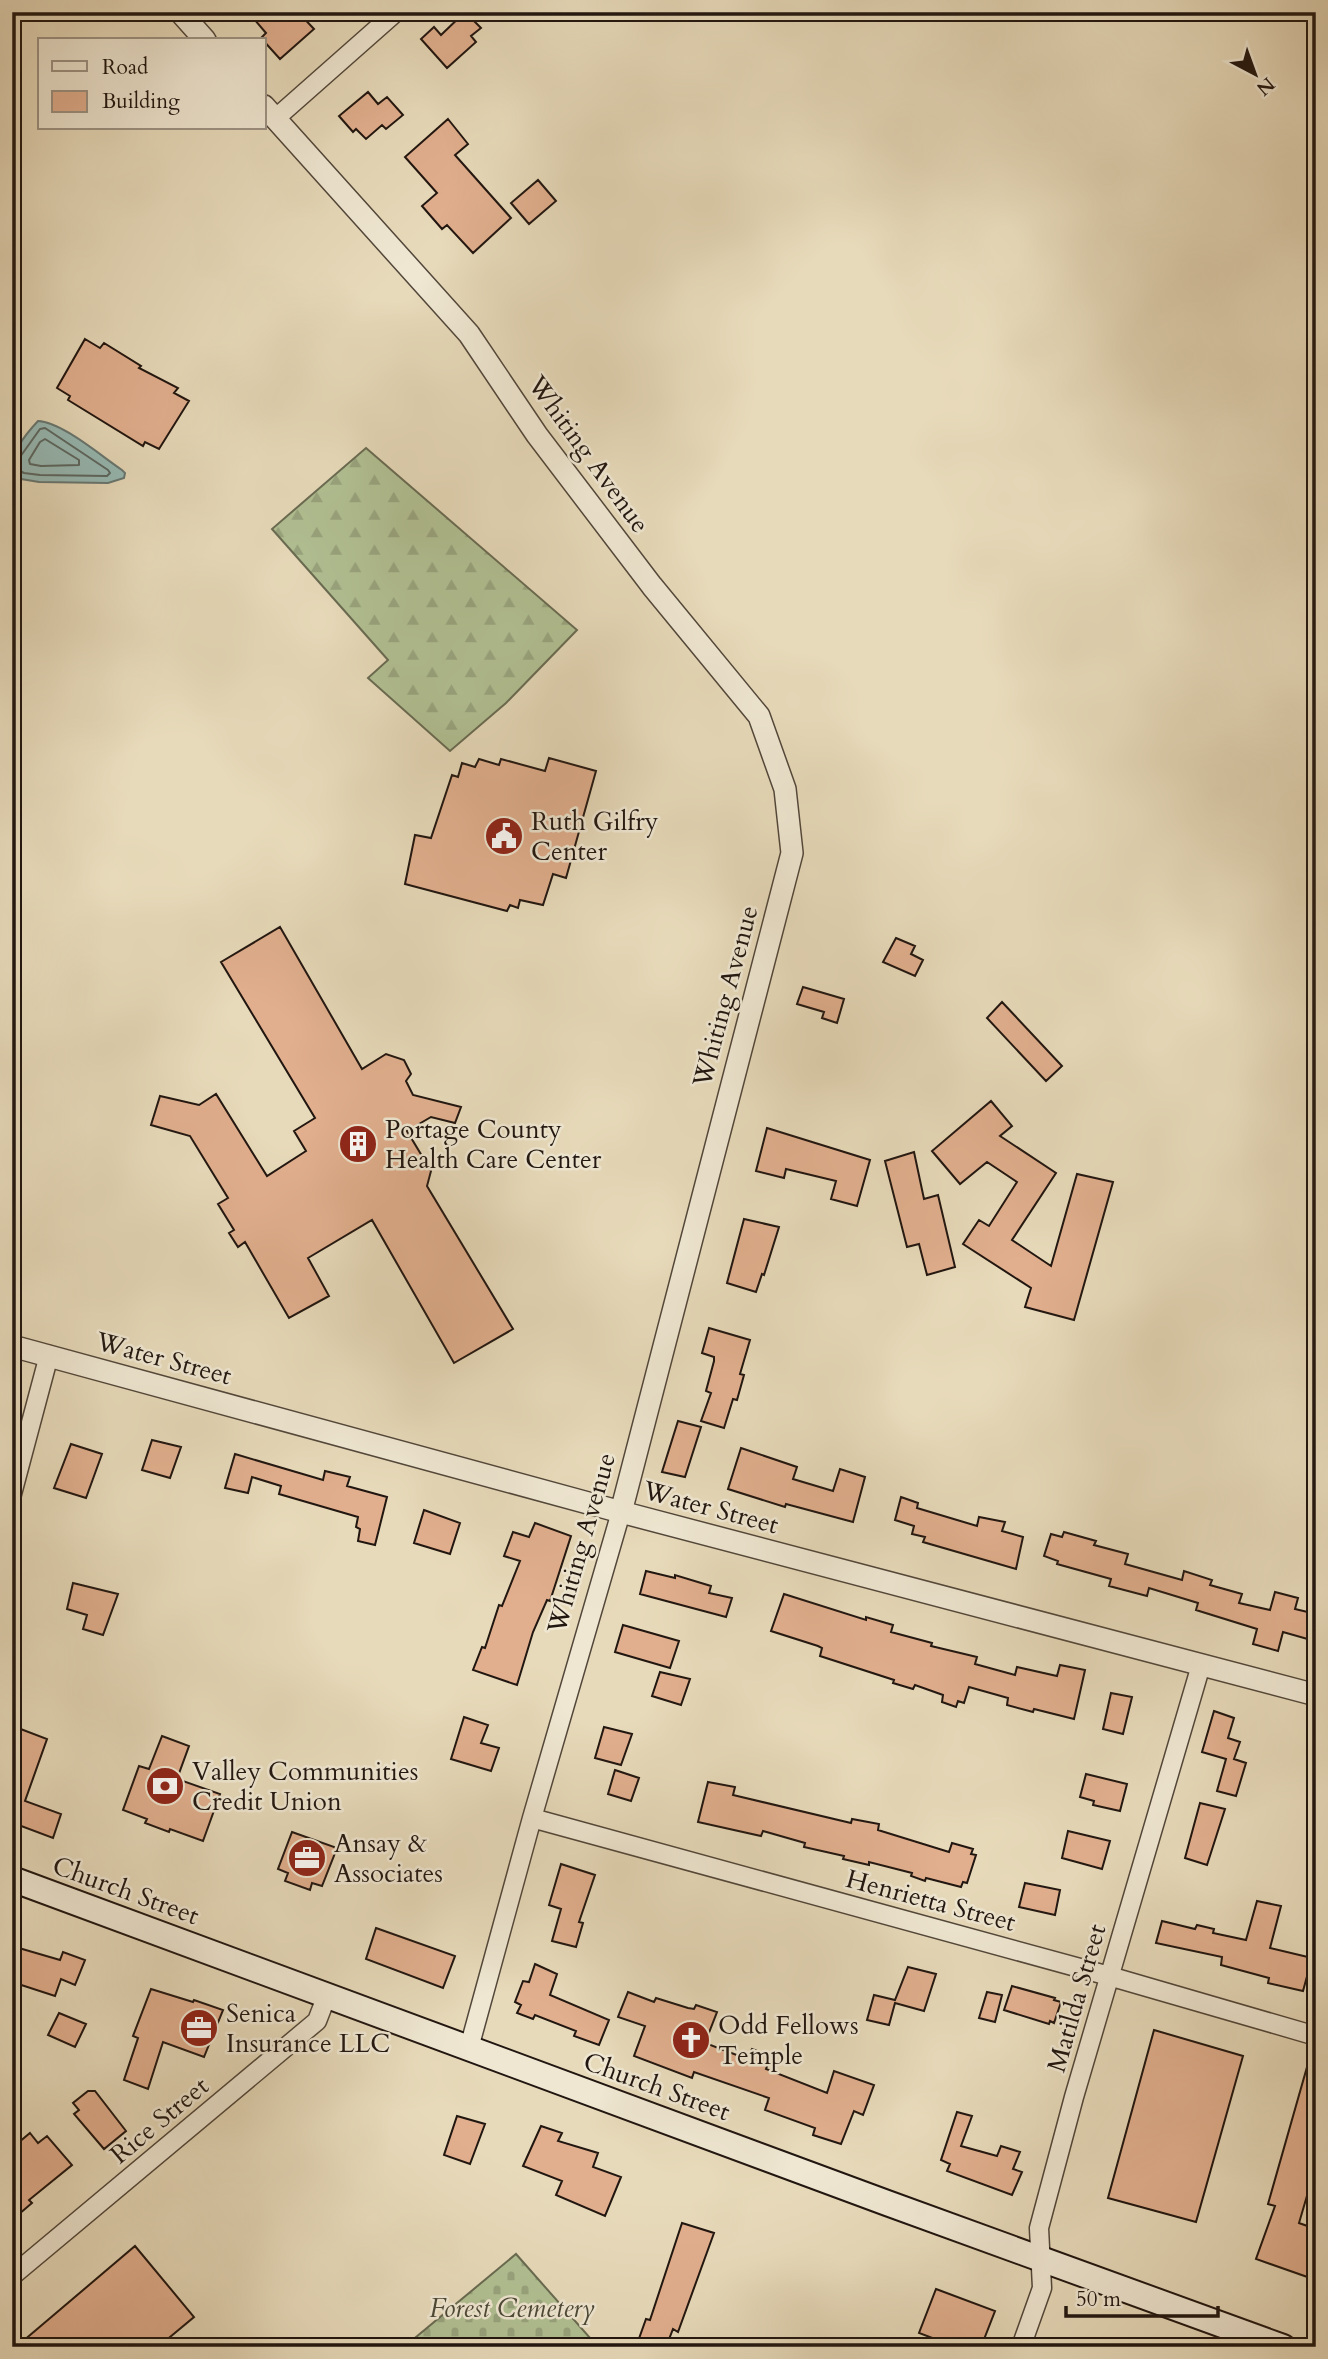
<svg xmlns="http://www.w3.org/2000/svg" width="1328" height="2359" font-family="Cardo,serif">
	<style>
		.forest { fill: url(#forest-firs); stroke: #696b52; stroke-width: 2 }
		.cemetery { fill: url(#cemetery-stones); stroke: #696b52; stroke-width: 2 }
		.water { fill: #97bab5; stroke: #687873; stroke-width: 2 }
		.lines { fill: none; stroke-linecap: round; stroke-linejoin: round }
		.shore { stroke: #5c6862; stroke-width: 2 }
		.building { fill: #e1af8e; stroke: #211610; stroke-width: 2 }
		.minor-casing { stroke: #52473a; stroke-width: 21 }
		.tertiary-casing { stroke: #52473a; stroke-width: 24 }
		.secondary-casing { stroke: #211610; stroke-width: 28 }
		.minor { stroke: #efe7d2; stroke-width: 18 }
		.tertiary { stroke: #efe7d2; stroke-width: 21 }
		.secondary { stroke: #efe7d2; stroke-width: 24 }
		.labels { text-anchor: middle; stroke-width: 5; stroke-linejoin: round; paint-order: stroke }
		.street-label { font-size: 26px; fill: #211610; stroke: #efe7d2 }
		.poi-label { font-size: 26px; fill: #211610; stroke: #efe7d2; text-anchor: start }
		.park-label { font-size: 26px; font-style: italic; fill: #4c4937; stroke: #efe7d2 }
	</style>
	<defs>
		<pattern id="forest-firs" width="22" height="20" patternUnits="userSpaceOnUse" patternTransform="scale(1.75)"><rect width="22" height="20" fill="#b1c093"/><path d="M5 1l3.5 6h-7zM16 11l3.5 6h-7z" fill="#98a47e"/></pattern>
		<pattern id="cemetery-stones" width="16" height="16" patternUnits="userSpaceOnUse" patternTransform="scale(1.75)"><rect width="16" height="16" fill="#b1c093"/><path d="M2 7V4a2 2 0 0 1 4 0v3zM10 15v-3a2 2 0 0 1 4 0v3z" fill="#98a47e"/></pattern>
	</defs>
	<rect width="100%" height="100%" fill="#e7daba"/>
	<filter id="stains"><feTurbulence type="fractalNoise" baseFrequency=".00286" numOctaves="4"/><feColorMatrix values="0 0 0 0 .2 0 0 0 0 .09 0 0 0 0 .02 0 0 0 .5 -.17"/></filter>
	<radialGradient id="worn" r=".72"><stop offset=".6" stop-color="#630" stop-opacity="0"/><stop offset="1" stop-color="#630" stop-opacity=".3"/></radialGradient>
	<path class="forest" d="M366,448l211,182 -71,73 -56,48 -82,-73 20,-18 -116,-131z"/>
	<path class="cemetery" d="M516,2254l82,93h-194z"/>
	<path class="water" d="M38,421c24,1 63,35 84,49l3,3 -1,5 -16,5 -69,-1 -18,-3 -9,-7c0,-21 12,-36 26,-51z"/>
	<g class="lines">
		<path class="shore" d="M45,439l34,21v5l-38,1 -11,-2 -1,-4 11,-18z
			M12,460l8,-3 20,-28 5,-1 63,42 2,3 -3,3 -67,-1 -16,-2 -12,-6"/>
	</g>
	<path class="building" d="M248,12h50l16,17 -34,30 -19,-21 5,-5z
		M465,12l16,16 -10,8 5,6 -29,26 -26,-29 13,-12 7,8z
		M368,92l10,12 9,-7 16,18 -17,14 -4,-4 -16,14 -10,-10 -3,3 -14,-16z
		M448,119l20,25 -13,11 56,63 -38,35 -26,-28 -5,4 -20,-23 15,-13 -32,-36z
		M538,180l18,21 -27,23 -18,-21z
		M85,339l15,9 4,-5 37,23 -2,2 39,20 -4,5 15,8 -30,48 -14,-7 -2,4 -75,-46 2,-4 -13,-8z
		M549,758l47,13 -30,107 -13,-4 -10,31 -23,-5 -2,8 -8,-3 -3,6 -102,-27 10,-49 16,3 21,-63 6,2 4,-14 13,4 4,-8 20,6 2,-6 44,12z
		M280,927l82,142 24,-15 18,6 7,14 -5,7 7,14 48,12 -6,16 -24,-6 -24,14 24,40 -4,15 86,143 -59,34 -82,-143 -64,38 21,38 -40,22 -44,-76 -7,5 -9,-14 5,-3 -16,-26 10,-6 -38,-62 -39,-11 9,-29 39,9 17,-11 51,82 39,-25 -12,-20 21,-13 -94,-156z
		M896,938l19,8 -4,8 12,6 -8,16 -32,-14z
		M803,987l41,12 -7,24 -15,-5 2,-6 -27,-8z
		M1002,1002l60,64 -16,15 -59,-63z
		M991,1101l21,25 -12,10 56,37 -44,67 39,26 26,-92 36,8 -39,138 -49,-13 6,-19 -68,-44 16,-24 10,6 28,-44 -30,-20 -27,22 -28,-33z
		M767,1128l103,32 -13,46 -26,-7 5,-18 -50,-12 -2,9 -28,-7z
		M914,1152l10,47 14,-4 17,72 -28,8 -8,-31 -12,3 -22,-86z
		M744,1219l35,8 -15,48 -2,-1 -6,18 -29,-9z
		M709,1328l41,12 -10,34 4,1 -7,25 -4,-1 -9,29 -23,-7 10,-28 -5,-2 8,-30v-4l-12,-4z
		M678,1421l23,6 -16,50 -23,-5z
		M152,1440l29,7 -11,31 -28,-8z
		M71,1444l31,10 -16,44 -32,-10z
		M741,1448l56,19 -4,12 40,12 7,-22 25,8 -12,45 -67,-18 -1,3 -57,-18z
		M235,1454l88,26 2,-9 25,6 -3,9 40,11 -12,48 -17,-4 2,-12 -4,-2 2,-10 -79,-23 2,-8 -29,-9 -4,16 -23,-5z
		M901,1497l17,6 -1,5 60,18 2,-9 26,5 -3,9 21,6 -7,32 -93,-27 2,-5 -13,-3 2,-8 -19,-6z
		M424,1510l36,13 -10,31 -36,-11z
		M535,1523l36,13 -21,65 -3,-1 -14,32 -16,53 -44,-15 9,-23 3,1 14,-43 3,1 18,-45 -16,-5 9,-24 16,5z
		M1064,1532l32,9 -2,4 34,9 -3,10 57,16 2,-9 28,9 -2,5 32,9 -3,9 31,7 5,-18 23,6 -3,11 21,5 -5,26 -28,-8 -5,19 -25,-7 4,-15 -61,-19 2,-7 -49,-15 -2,8 -38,-10 2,-7 -54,-15 1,-3 -14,-5 7,-22 11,3z
		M646,1571l29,7v-3l36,11 -2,7 23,5 -6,19 -86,-23z
		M73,1583l45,11 -15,41 -20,-6 4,-14 -20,-6z
		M784,1594l82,26v-3l27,8 -2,7 41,11 -1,3 46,11 -2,7 40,11 2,-8 40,9 3,-11 25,5 -11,49 -40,-10 -1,3 -26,-7 1,-7 -39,-11 -5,16 -6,-2 -2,6 -14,-5 1,-7 -28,-10 -2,4 -20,-6 1,-3 -74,-24 2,-8 -4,-2 -47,-15z
		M623,1625l56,16 -9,27 -55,-16z
		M660,1672l30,7 -9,26 -29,-9z
		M1111,1693l21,4 -9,37 -20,-5z
		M1214,1711l20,7 -6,20 12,4 -6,17 12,4 -10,33 -19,-5 9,-32 -24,-7z
		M464,1717l24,8 -7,18 18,5 -8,23 -40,-12z
		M604,1727l28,7 -11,31 -26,-7z
		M18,1728l29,11 -22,62 36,13 -8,24 -37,-14 -2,5h-2v-87z
		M162,1736l27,10 -12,33 43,15 -17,47 -33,-12 -1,3 -24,-9 2,-4 -24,-9 16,-44 10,3z
		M615,1770l24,8 -8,23 -23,-7z
		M1086,1774l41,10 -7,27 -27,-6 1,-4 -14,-4z
		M708,1782l27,5 -2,8 118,28 1,-4 27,5 -1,6 71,22 3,-9 21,6 -2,5 5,1 -9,28 -4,-1 -2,5 -35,-9 -1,3 -14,-5 1,-3 -43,-11v3l-26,-6 1,-3 -40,-9 1,-4 -42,-12 -2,5 -63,-14z
		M1200,1803l25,6 -18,56 -22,-7z
		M1068,1831l42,10 -8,28 -40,-11z
		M292,1832l45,16 -15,38 -10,-3 -2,7 -25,-9 3,-8 -10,-4z
		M561,1864l34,11 -16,47 4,1 -7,24 -24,-6 9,-32 -12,-4z
		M1025,1883l35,7 -5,25 -36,-8z
		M1257,1901l24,5 -11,42 42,10 -9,33 -35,-8 1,-5 -48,-13 1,-8 -66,-14 6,-22 33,8 2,-4 17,4 -1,4 33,7z
		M376,1928l79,28 -12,32 -77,-29z
		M12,1946l48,14 3,-8 22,8 -10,25 -14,-6 -6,17 -43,-14z
		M535,1964l22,10 -7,21 59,25 -10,25 -25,-9 2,-5 -41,-16 -2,4 -16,-6 4,-8 -6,-3 8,-21 6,1z
		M908,1967l28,7 -12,37 -29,-8 -6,22 -22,-5 7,-25 21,5z
		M1012,1986l43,12 -1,2 7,2 -7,21 -4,-2 -1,3 -45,-14z
		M151,1989l42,13 1,-2 29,10 -19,47 -41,-15 -15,47 -24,-9 14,-42 -5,-2z
		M628,1992l26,10 2,-4 32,10 6,1 2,-4 21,7 -12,31 42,16 5,-10 19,7 -5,13 61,24 7,-22 40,14 -11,30 -9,-4 -13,33 -28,-9 2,-7 -50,-18 4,-12 -75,-26 -2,6 -58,-22 11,-30 -27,-9z
		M987,1992l15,3 -7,27 -16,-4z
		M59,2013l27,11 -11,23 -27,-12z
		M1154,2030l89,26 -47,166 -88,-24z
		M1311,2053h5v112l-17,58 17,6v51l-60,-21 19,-53 -7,-2z
		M88,2091h7l31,40 -22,18 -30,-35 5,-4 -6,-7z
		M957,2112l15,4 -11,30 36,10 4,-10 19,6 -7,17 9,3 -10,23 -65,-24 3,-7 -9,-4z
		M457,2116l28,8 -15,40 -26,-9z
		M541,2126l21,7 -4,8 40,12 -5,14 28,10 -16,39 -49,-21 6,-14 -39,-15z
		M30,2133l8,10 9,-7 25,29 -43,35 3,3 -20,17v-72z
		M682,2223l32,10 -36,99 -5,-3 -7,18h-30l10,-28 4,1z
		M135,2246l59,71 -36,30h-142z
		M936,2289l59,22 -14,36h-25l-37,-14z"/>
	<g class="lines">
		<defs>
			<path id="minor" d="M276,118l120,-106
				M12,1494l37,-139
				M532,1818l577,158 207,60
				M469,2048l63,-230 89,-306
				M12,2276l305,-255 10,-26
				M1021,2347l21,-59 -3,-60 35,-131 127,-432"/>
			<path id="tertiary" d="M180,12l25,28
				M264,106l205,228 68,101 115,151 107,130 26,73 7,64 -171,659
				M12,1346l609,166 695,183"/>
			<path id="secondary" d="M12,1879l875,324 396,144"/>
		</defs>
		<use href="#minor" class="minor-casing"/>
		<use href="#tertiary" class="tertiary-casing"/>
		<use href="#secondary" class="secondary-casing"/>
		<use href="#minor" class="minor"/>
		<use href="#tertiary" class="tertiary"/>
		<use href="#secondary" class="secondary"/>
	</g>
	<defs>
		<symbol id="civic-disc" viewBox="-11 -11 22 22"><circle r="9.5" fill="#8f2418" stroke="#efe7d2"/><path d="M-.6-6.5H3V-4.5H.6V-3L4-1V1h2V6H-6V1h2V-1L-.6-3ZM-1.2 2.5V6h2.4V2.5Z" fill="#fff"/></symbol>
		<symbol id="building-disc" viewBox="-11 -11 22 22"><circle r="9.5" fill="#8f2418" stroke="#efe7d2"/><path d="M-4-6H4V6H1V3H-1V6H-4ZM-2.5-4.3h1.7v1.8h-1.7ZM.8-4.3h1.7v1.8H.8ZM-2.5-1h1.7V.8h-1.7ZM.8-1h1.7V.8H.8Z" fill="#fff"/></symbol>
		<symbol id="bank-disc" viewBox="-11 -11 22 22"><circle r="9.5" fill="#8f2418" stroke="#efe7d2"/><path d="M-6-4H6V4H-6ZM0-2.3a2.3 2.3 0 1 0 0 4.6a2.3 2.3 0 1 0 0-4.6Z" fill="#fff"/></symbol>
		<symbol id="office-disc" viewBox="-11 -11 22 22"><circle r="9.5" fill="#8f2418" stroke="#efe7d2"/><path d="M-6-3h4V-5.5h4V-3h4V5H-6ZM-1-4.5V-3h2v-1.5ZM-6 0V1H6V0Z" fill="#fff"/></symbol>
		<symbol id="church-disc" viewBox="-11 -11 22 22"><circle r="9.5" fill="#8f2418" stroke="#efe7d2"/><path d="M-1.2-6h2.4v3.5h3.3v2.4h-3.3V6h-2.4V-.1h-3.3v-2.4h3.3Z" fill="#fff"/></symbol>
	</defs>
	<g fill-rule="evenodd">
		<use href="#civic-disc" x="482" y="814" width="44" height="44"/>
		<use href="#building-disc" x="336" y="1122" width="44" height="44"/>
		<use href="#bank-disc" x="143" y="1764" width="44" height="44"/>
		<use href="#office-disc" x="285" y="1836" width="44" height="44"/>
		<use href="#office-disc" x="177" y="2006" width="44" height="44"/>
		<use href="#church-disc" x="669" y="2018" width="44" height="44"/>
	</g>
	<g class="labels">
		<g class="street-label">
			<text transform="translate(589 454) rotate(54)" y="9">Whiting Avenue</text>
			<text transform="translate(725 996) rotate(-75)" y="9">Whiting Avenue</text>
			<text transform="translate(164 1358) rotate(15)" y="9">Water Street</text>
			<text transform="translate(711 1507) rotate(15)" y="9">Water Street</text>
			<text transform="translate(581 1543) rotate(-74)" y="9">Whiting Avenue</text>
			<text transform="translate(126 1890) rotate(20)" y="9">Church Street</text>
			<text transform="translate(931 1900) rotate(15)" y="9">Henrietta Street</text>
			<text transform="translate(1076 1998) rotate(-74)" y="9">Matilda Street</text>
			<text transform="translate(657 2086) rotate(20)" y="9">Church Street</text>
			<text transform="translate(159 2120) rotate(-40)" y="9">Rice Street</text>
		</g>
		<g class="poi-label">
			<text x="531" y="830">Ruth Gilfry<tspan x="531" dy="30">Center</tspan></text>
			<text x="385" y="1138">Portage County<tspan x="385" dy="30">Health Care Center</tspan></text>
			<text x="192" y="1780">Valley Communities<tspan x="192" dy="30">Credit Union</tspan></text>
			<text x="334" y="1852">Ansay &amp;<tspan x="334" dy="30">Associates</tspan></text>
			<text x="226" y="2022">Senica<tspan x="226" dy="30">Insurance LLC</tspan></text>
			<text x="718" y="2034">Odd Fellows<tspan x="718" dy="30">Temple</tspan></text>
		</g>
		<g class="park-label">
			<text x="512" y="2317">Forest Cemetery</text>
		</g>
	</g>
	<rect width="1328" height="2359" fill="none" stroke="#e7daba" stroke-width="42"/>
	<rect x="14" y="14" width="1300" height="2331" fill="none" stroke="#211610" stroke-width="3.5"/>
	<rect x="21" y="21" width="1286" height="2317" fill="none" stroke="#211610" stroke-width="2"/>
	<rect x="38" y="38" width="228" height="91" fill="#efe7d2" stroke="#9d9384" stroke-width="2"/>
	<rect x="52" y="61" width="35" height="10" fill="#efe7d2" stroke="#9d9384" stroke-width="2"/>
	<text x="102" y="74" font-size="21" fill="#211610">Road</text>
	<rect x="52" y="91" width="35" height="21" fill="#e1af8e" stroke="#9d9384" stroke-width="2"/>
	<text x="102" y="108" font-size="21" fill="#211610">Building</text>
	<g transform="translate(1255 74) rotate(139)" stroke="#efe7d2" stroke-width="5" paint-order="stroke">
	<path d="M0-5L12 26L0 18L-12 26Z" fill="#211610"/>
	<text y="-10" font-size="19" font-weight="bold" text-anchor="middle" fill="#211610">N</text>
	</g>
	<path d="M1066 2306v10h152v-10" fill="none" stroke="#211610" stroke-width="3.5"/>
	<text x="1076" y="2306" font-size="21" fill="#211610" stroke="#efe7d2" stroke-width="5" paint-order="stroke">50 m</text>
	<rect width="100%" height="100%" filter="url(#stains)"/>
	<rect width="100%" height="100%" fill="url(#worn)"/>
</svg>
